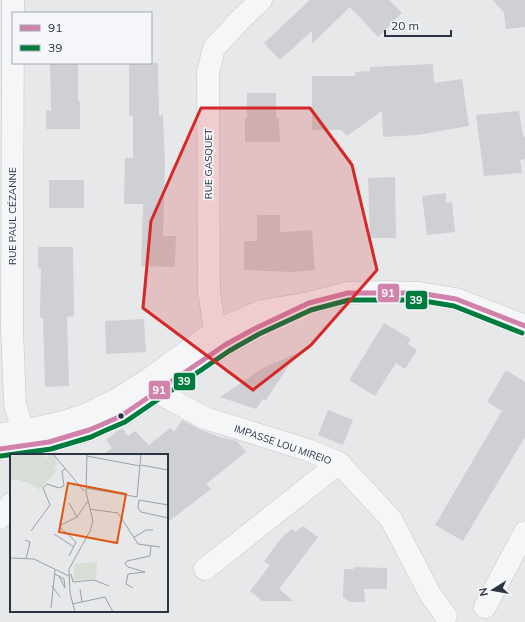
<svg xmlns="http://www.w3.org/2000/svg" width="525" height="622" font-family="Mulish,sans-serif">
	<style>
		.building { fill: #ced0d3 }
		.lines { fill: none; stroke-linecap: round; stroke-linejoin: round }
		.minor-casing { stroke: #c4c6c8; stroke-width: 23 }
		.tertiary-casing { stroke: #c4c6c8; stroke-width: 23 }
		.minor { stroke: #f5f6f7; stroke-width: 22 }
		.tertiary { stroke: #f5f6f7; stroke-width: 22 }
		.bus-1-casing { stroke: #f4f6f9; stroke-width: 8 }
		.bus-2-casing { stroke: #f4f6f9; stroke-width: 8 }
		.bus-1 { stroke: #d182ab; stroke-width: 5 }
		.bus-2 { stroke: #007b3e; stroke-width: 5 }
		.marked { fill: #d62828; fill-opacity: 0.2; stroke: #d62828; stroke-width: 3; stroke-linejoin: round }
		.bus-dot { fill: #2b3445; stroke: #f4f6f9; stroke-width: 1.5 }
		.labels { text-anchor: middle; stroke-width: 3.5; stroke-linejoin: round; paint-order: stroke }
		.street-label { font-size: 10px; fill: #2b3445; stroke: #f4f6f9 }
		.inset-road { fill: none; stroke: #9ba0a8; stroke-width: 1 }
		.view { fill: #df570f; fill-opacity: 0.15; stroke: #df570f; stroke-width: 2 }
		.inset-edge { fill: none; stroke: #2b3445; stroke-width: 2 }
		.line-badge { stroke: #f4f6f9; stroke-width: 1.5 }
		.badge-label { font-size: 11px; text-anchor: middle; font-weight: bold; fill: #fff }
	</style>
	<rect width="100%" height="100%" fill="#e6e8ea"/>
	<path class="building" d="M310,0h79l13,13 -24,24 -28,-30 -38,37v-13l-32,29 -16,-17z
		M493,0h32v27l-19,2 -2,-16z
		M50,63h28v38h2v28h-34v-19l5,1z
		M129,63h29l1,53 4,-1 2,52 -2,69h13l-1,31 -34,-1 2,-62h-19l1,-46h8v-42h-4z
		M433,64l1,19 28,-4 7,47 -52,9 -34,2 -1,-26 -35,25 -6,-6h-29v-54h43v-4l15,-1v-4z
		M247,93h29v25h3l1,24h-35v-24h2z
		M519,111l4,25 2,1v22l-5,1 2,13 -38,3 -8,-61z
		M395,177l1,61h-26l-2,-60z
		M49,180h35v28h-35z
		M446,193v10l6,-1 3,30 -28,3 -5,-39z
		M257,215h23v17l32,-2 3,40 -23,2 -48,-2v-29h13z
		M38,247h35l1,69 -7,1 2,69 -24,1 -2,-69h-3v-10l1,-40 -3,1z
		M144,319l2,33 -40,2 -1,-33z
		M384,323l27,16 -3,5 9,6 -12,19 -9,-6 -21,33 -26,-16z
		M297,353l-31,47 -3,-1 -7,10 -36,-12 43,-29z
		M506,370l19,12v55l-62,104 -28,-16 67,-114 -15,-9z
		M328,410l25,10 -10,25 -25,-10z
		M182,420l19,10 22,8 14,3 9,11 -40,32 5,5 -44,34v-68h-64l9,-7 -6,-8 13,-10 4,-1 5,7 7,-5 14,14 21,-17 4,4z
		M303,526l15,11 -39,52 15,12h-32l-12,-10 20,-26 -6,-4 19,-25 9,-7 4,3z
		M354,567l33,1v21h-23l1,13h-15l-7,-5 1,-28h10z"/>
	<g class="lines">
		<defs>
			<path id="minor" d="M13,0l-1,329 3,75 8,27
				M225,345l-11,-22 -5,-30 -1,-221 6,-24 26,-28 21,-20
				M149,379l8,13 48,26 103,32 31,13 52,56 39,75 16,22
				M0,518l11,-14
				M205,569l134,-106
				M485,607l40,-75"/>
			<path id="tertiary" d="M0,434l23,-3 40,-9 22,-7 31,-15 33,-21 68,-49 45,-19 47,-8 39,-10 37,-1 34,1 37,6 69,27
				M2,449l47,-7 40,-12 32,-14 104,-71 42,-22"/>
		</defs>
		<use href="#minor" class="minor-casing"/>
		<use href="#tertiary" class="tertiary-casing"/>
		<use href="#minor" class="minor"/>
		<use href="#tertiary" class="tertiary"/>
		<defs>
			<path id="bus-1" d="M0,449l49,-7 40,-12 12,-5 20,-9 104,-71 31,-17 53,-25 39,-10h71l37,6 69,27"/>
			<path id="bus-2" d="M1,456l50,-7 40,-12 13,-6 21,-9 104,-71 30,-17 52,-24 38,-10h69l36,6 68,27"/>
		</defs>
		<use href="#bus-1" class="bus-1-casing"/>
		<use href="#bus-2" class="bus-2-casing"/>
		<use href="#bus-1" class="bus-1"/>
		<use href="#bus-2" class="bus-2"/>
	</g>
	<path class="marked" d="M201,108h109l42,57 25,105 -66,75 -58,45 -110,-82 8,-87z"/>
	<circle class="bus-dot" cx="121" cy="416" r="3.5"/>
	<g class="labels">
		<g class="street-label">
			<text transform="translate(208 164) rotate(-90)" y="4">RUE GASQUET</text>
			<text transform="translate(12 216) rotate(-90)" y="4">RUE PAUL CÉZANNE</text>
			<text transform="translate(283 444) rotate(19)" y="4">IMPASSE LOU MIREIO</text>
		</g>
	</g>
	<g transform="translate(10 454)">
		<rect width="158" height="158" fill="#e6e8ea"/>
		<path d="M0,0h33l2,4 7,-4 6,9 -4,6 2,3 -16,18 -8,-6 -17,-5 -5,2zM87,108l-1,17 -23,1 2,-16z" fill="#d6ded6"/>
		<path class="inset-road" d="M43,0l31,37M77,2l53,10M131,11l27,5M76,34l51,9M127,43l4,-43M129,46l-1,8 3,4 27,6M129,46l29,5M59,49l8,14M80,55l28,4 20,31 22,3M51,71l16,-8 11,-16M51,74l15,14 -7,14M21,77l19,-26 -7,-17 4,-4 12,4 5,-2 -2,-15 3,-2M44,80l20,13M123,84l13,-8h7M15,86l5,2 -4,17M0,104l24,1 35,17M135,118l-17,-5 -3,-3 2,-3 23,-5 1,-10M44,120l5,2 5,3 1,9 -6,-12M61,120l2,8 21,-2 15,6M42,132l8,11M123,134l-7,-4 2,-10 17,-2M70,135l2,13M62,150l33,-7 8,15M41,154l4,-38M65,158l-5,-19 -1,-24 21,-38 3,-10 -7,-29 1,-38"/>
		<path class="view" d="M58,29l58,11 -9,49 -58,-11z"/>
		<rect width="158" height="158" class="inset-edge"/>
	</g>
	<g class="line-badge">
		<rect x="377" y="283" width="23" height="20" rx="4" fill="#d182ab"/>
		<rect x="405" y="290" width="23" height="20" rx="4" fill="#007b3e"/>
		<rect x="173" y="372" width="23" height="19" rx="4" fill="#007b3e"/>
		<rect x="148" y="380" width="23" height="20" rx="4" fill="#d182ab"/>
	</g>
	<g class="badge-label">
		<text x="388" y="297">91</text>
		<text x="416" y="304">39</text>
		<text x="184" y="385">39</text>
		<text x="159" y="394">91</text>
	</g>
	<rect x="12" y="12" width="140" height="52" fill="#f4f6f9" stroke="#a4a8b1"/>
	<rect x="20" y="25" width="20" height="6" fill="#d182ab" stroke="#a4a8b1"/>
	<text x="48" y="32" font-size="12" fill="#2b3445">91</text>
	<rect x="20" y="45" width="20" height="6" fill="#007b3e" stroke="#a4a8b1"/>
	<text x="48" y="52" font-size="12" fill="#2b3445">39</text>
	<g transform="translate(493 590) rotate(259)" stroke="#f4f6f9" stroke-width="3" paint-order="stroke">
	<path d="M0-3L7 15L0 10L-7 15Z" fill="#2b3445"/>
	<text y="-6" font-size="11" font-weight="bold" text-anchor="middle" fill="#2b3445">N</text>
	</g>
	<path d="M385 30v6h66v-6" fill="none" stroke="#2b3445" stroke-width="2"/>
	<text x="391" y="30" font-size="12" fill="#2b3445" stroke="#f4f6f9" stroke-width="3" paint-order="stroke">20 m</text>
</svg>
